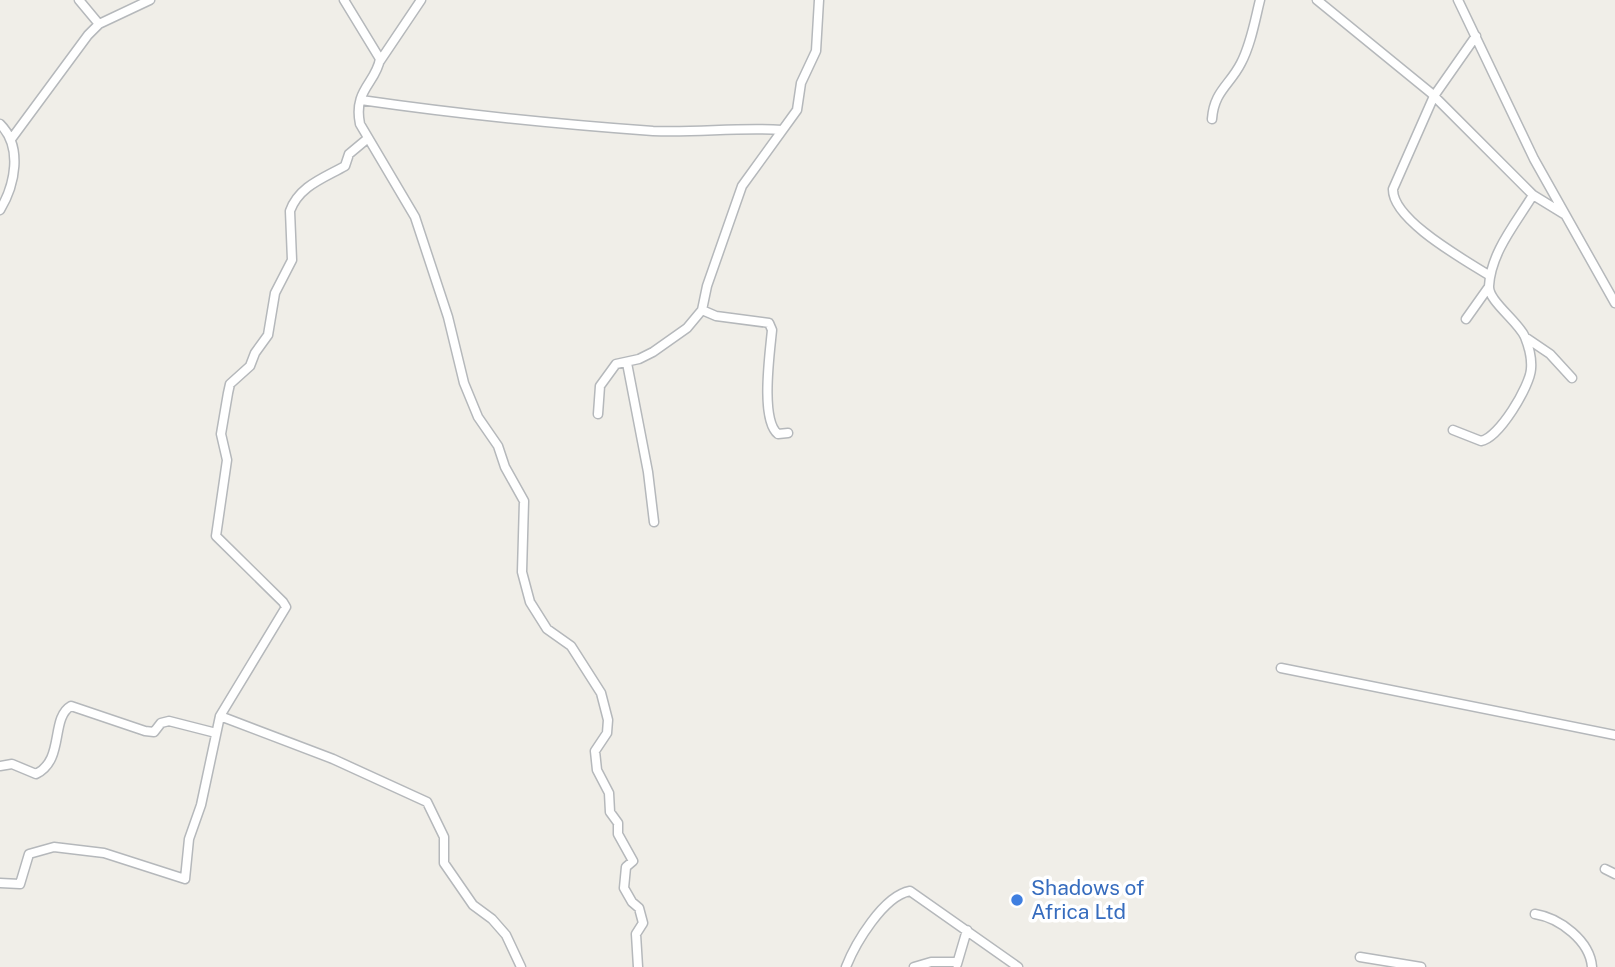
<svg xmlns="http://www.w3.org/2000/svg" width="1615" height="967" font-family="'Public Sans',sans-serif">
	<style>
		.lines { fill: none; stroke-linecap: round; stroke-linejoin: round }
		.minor-casing { stroke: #b5b8bb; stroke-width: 11 }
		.minor { stroke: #fff; stroke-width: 8 }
		.shop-dot { fill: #3f7fe0; stroke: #fff; stroke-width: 2.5 }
		.labels { text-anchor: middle; stroke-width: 7; stroke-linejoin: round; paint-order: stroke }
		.shop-label { font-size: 21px; fill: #366cbe; stroke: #fff; text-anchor: start }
	</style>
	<rect width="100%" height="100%" fill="#f0eee8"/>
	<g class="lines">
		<defs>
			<path id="minor" d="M79,0l20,24
				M344,0l36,59c-4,24 -27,31 -20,65l55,93 33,100 16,66 14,34 20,29 7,21 19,34 -2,71 8,30 17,27 24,17 30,47 7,27 -1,13 -12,18 2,19 12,23 1,19 8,11v11l15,27 -7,6 -2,21 8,14 7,6 4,15 -7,11 2,33
				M1317,0l114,93 102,102 31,19
				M1458,0l76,159 81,144
				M1476,36l-42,60 -41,93c-1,31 72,71 97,87
				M380,61l41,-61
				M361,100c97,14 194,24 292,31 43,2 86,-4 129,-1
				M1212,119c2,-28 18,-34 29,-56 10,-19 14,-43 19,-63
				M0,124c23,23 15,61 0,86
				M12,138l76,-103 11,-11 51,-24
				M702,310l14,6 53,7 3,7c-2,22 -12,90 6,104l10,-1
				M1466,319l22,-31
				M1525,337l25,17 22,24
				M627,363l21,109 6,50
				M598,414l2,-28 16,-22 23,-5 14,-7 34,-24 15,-18 5,-24 35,-100 55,-76 4,-27 15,-32 3,-51
				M1453,430l28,11c18,-3 49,-55 50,-72 1,-11 -2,-22 -6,-32 -7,-16 -37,-36 -36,-51 2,-34 27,-63 44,-91
				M1281,668l334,67
				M220,716l113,43 94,43 17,35v26l29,42 19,14 14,16 15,32
				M0,766l12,-2 24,10c29,-14 14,-56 35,-68l74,25 9,1 7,-9 8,-2 47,12
				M1605,869l10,5
				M0,883l20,1 9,-30 25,-7 50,6 81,26 4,-40 12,-34 19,-89 66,-109 -3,-5 -67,-66 11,-76 -6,-26 7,-41 2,-9 20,-18 5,-13 13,-18 7,-42 17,-33 -2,-49c9,-25 34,-33 55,-45l4,-12 18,-15
				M1535,914c25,4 55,27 57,53
				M1360,957l61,10
				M957,964l10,-34
				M846,967c9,-23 37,-71 64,-76l108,76
				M914,967l17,-5h26"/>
		</defs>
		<use href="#minor" class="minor-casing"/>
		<use href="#minor" class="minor"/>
	</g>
	<circle class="shop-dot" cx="1017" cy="900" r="7"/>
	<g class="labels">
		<g class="shop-label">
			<text x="1031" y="895">Shadows of<tspan x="1031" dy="24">Africa Ltd</tspan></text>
		</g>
	</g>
</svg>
